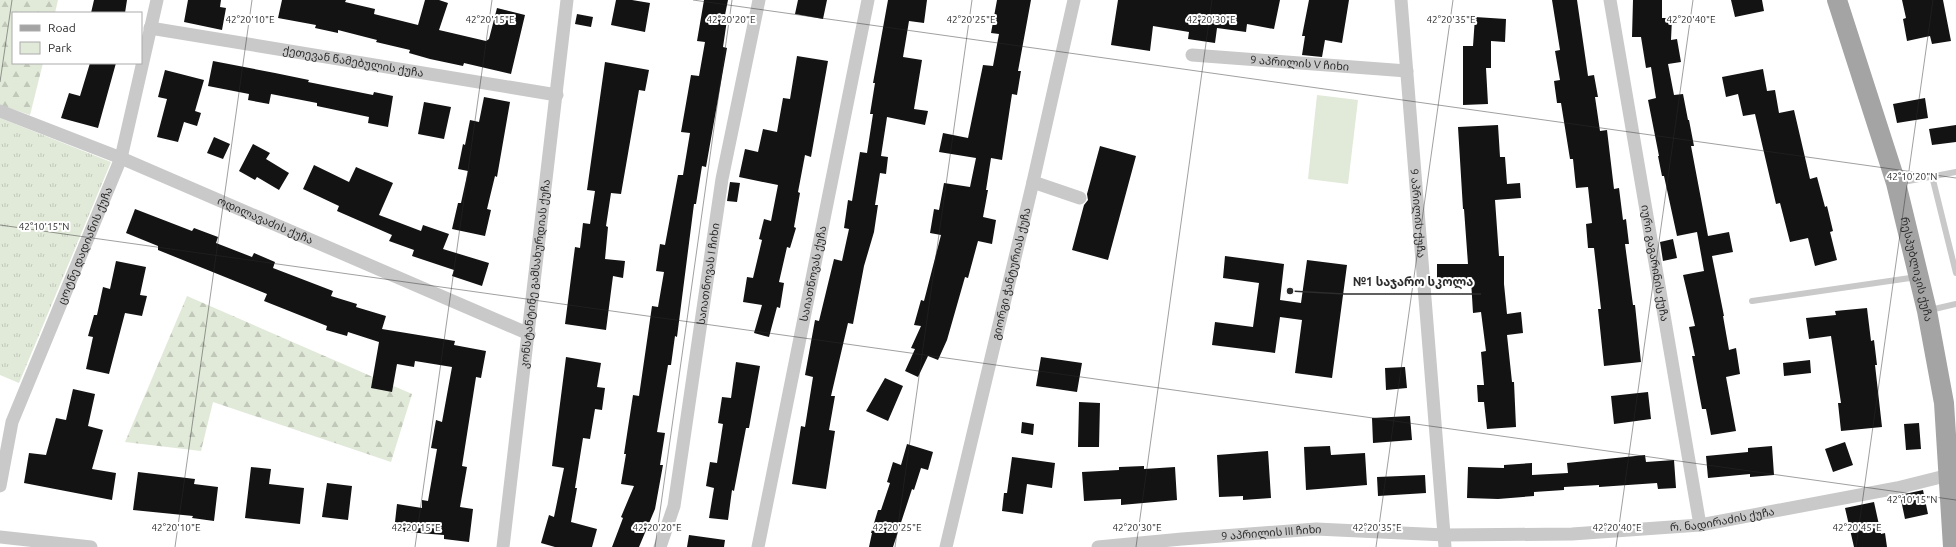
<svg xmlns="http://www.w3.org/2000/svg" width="1956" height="547" font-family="Ubuntu,'Noto Sans Georgian',sans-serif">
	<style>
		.grass { fill: url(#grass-tufts) }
		.forest { fill: url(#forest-firs) }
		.park { fill: #e1e9d9 }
		.building { fill: #131313 }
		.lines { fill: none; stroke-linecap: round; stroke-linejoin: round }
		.lane { stroke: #c9c9c9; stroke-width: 6 }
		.street { stroke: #c9c9c9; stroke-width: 13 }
		.primary { stroke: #a4a4a4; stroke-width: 20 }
		.ticks { fill: none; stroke: #2c2c2c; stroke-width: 1; stroke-opacity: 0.45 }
		.labels { text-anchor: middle; stroke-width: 4; stroke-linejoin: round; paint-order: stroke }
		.street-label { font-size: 11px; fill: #2c2c2c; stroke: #fff }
		.ticks-label { font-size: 10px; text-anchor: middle; fill: #2c2c2c; stroke: #fff; stroke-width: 4; stroke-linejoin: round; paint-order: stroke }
		.leader { fill: none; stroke: #2c2c2c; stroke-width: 1.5 }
		.callout-dot { fill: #2c2c2c; stroke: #fff; stroke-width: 1.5 }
		.callout-label { font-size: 12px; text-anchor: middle; font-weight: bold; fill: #2c2c2c; stroke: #fff; stroke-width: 4; stroke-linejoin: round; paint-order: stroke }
	</style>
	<defs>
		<pattern id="grass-tufts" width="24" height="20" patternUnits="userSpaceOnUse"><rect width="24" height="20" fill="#e1e9d9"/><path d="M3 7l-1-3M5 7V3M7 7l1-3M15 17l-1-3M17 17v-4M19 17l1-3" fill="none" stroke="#c1c8ba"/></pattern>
		<pattern id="forest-firs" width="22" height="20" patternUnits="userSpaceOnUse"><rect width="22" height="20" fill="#e1e9d9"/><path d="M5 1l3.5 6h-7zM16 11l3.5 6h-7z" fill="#c1c8ba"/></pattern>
	</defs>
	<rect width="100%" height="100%" fill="#fff"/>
	<path class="grass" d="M0,118l111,44 -92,221 -19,-8z"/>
	<path class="forest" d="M0,0h58l-3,13h-42v50h30l-13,52 -30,-10z
		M187,296l225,98 -21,68 -178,-60 -12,49 -76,-9z"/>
	<path class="park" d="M1317,95l41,5 -10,84 -40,-5z"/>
	<path class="building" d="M94,0h33l-2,13h-34z
		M188,0h33l-1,7 6,1 -4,22 -38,-8z
		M282,0h64l-1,2 30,7 -1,5 44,11 7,-25h14l9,3 -9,27 47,11 3,-2 8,-31 28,7 -14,59 -47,-11 -1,3 -33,-7 -21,-6 1,-3 -34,-8 1,-2 -39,-10v3l-23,-5 1,-3 -38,-7z
		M616,0h16l18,3 -5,29 -34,-7z
		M704,0h24l-4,20h3l-4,27 4,1 -21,119 -4,-1 -6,38h-2l-17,133 -2,-1 -4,29h-3l-11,67 8,1 -5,32h3l-8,44 -16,38h-27l11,-29 -2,-1 13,-31 -13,-2 5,-30h-2l9,-59 6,1 13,-90 6,1 6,-35 -8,-1 4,-27 5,1 13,-70h5l7,-42 -9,-1 10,-57 8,1 6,-34 -8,-1z
		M798,0h29l-4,19 -28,-5z
		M888,0h39l-3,23 -15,-2 -6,36 19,3 -8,49 14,2 -3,14 -38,-8 -6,39 7,1 -2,17 -6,-1 -5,32h3l-4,27 -10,34 -11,58 -5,-1 -17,73h4l-6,34 6,1 -9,58 -34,-5 9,-58 4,1 8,-50 -8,-2 10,-55 4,1 15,-62 8,2 7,-32 -5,-1 4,-28 4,1 8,-49 7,1 6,-39h-3l5,-31h-2z
		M997,0h34l-13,71h3l-4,24 -5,-1 -10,66 -11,-2 -5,32h2l-5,27 13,3 -4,24 -14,-3 -10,37 -3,-1 -18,63 -9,20 -10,-4 -10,21 -13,-6 10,-22 -4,-1 10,-22 -7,-1 7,-25 3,1 17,-66 -11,-2 4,-24 5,1 5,-27 26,4 6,-29 -37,-6 4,-19 25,5 15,-73 10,1 6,-32 -8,-1z
		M1118,0h162l-6,29 -27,-5 -1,8 -29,-4 -2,15 -27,-4 1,-7 -36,-6 -3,25 -39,-6z
		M1309,0h40l-7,43 -17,-3 -3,17 -20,-2 3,-19h-3z
		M1552,0h25l11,76 6,-1 4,22h-3l5,34 7,-1 7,59 5,-1 4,32 3,-1 3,25h-4l8,61h2l6,57 -37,4 -6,-57h3l-7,-61h-6l-2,-24 6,-1 -4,-36 -12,1 -3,-29h-3l-9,-56h-4l-3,-22 6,-1 -5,-29 5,-1z
		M1633,0h29v18h10l-1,22 6,-1 4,23 -13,2 6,31 9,-1 5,26h1l5,26h-3l17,90 21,-4 4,20 -21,4 12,60h-1l6,34 7,-2 4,26 -14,3 10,54 -25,4 -5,-26h-4l-10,-53h3l-6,-29 6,-1 -12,-51 21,-4 -7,-39 -20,4 -13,-60h-2l-4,-20h1l-11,-56 8,-2 -5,-31 -5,1 -5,-31h-9z
		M1731,0h31l2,11 -29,6z
		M1902,0h41l8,41 -19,3 -2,-8 -23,5 -4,-22 3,-1z
		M577,14l16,3 -2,10 -16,-3z
		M1475,17l31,2 -1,23 -14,-1v27h-5l2,36 -25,1v-59h10z
		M797,56l31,5 -17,96 -6,-2 -7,37 2,1 -6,34 2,1 -6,20 -3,-1 -8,35 5,1 -4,25 -3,-1 -8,30 -15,-4 8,-28 -19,-3 4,-25 6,1 9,-38 -3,-1 5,-20 7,2 7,-36 -39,-8 6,-28 13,3 5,-23 14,3 6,-34 7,1z
		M213,61l62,12 34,7 -1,2 65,13 1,-3 19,4 -5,31 -20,-4 1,-6 -52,-11v-3l-46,-9 -2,10 -21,-4 1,-6 -41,-8z
		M605,62l44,8 -4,21 -6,-1 -18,104 -10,-1 -5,33 2,1 -3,32 20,2 -2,17 -10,-2 -7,54 -41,-6 10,-77 5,1 3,-25 7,1 5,-33 -8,-1z
		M90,63h26l-18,65 -37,-10 8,-25 11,3z
		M1763,69l4,22 8,-1 4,23 15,-3 16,69 7,-2 8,30 2,-1 6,25 -3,1 7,28 -22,6 -7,-28 -18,4 -10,-39 -4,1 -21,-90 -12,2 -5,-22 -12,3 -4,-20z
		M165,70l39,10 -9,31 6,2 -4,13 -13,-4 -6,20 -21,-5 10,-38 -9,-2z
		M484,97l26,5 -13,75 -2,-1 -8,33 4,1 -6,26 -33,-7 6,-26h3l7,-32 -10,-2 5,-25 2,1 5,-25 9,2z
		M1925,98l3,20 -31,5 -4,-19z
		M424,102l27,5 -7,32 -26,-5z
		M1498,125l2,32h5l2,27 13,-1 1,15 -26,2 4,56h5v28l3,30 14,-2 2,21 -16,2 5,47h2l2,45 -29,2 -3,-27h-6l-1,-17h7l-3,-33 5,-1 -5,-39 -8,1 -2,-33h-34v-16h31l-4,-55h-1l-5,-82z
		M1956,125v17l-24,3 -3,-16z
		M214,137l16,7 -7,15 -16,-6z
		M253,144l17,9 -4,6 23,14 -10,17 -22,-13 -2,3 -16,-9z
		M1100,146l36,10 -28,104 -36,-10 12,-45 4,-5 -1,-6z
		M314,165l35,17 7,-15 37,16 -14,32 42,16 2,-6 26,9 -6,15 46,14 -7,23 -30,-10 2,-6 -42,-14 2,-6 -25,-9 3,-6 -55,-24 2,-5 -36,-17z
		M730,182l10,1 -3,19 -10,-1z
		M135,209l57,22 2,-3 24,9 -2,6 36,14 2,-4 21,9 -2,6 60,23 -2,5 26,8 -1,3 30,9 -4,13 73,12 -1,4 32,6 -5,27 -5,-1 -14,89 5,1 -7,40 13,2 -4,33 -25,-3v-4l-50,-4 3,-27 25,4v-8l6,1 9,-52 -6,-1 5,-28 6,2 10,-55 -37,-6 -1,6 -17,-3 -5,28 -21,-4 8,-46 -31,-10 -1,4 -21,-6 1,-4 -63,-25 3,-7 -109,-44v-4l-32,-13z
		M1673,239l4,19 -14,3 -3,-19z
		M1225,256l59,8 -4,36 21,3 6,-43 40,5 -15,113 -37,-5 7,-53 -22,-3 -5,36 -63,-8 3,-23 38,5 6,-44 -36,-5z
		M116,261l30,6 -6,28 7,1 -5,20 -17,-3 -16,61 -23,-5 7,-32 -5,-1 6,-21h3l6,-28 7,2z
		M1867,308l4,33 3,-1 3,25h-2l7,62 -41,4 -3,-28h3l-10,-67 -22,3 -3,-21 30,-3 -1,-4z
		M566,357l35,6 -4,24 8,1 -3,22 -7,-1 -5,30 -7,-1 -8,50h2l-6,34 26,7 -5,18h-37l-14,-4 8,-28 5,2 10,-49 -12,-2z
		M1041,357l41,6 -5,29 -41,-6z
		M1810,360l1,13 -27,3 -1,-13z
		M736,362l24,4 -11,62h-3l-12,63 -2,-1 -4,30 -19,-2 5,-30 -8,-2 4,-24 7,1 6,-39 -5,-1 4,-26 9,1z
		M1405,367l2,21 -21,2 -1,-22z
		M885,378l18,8 -15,35 -22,-10z
		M73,389l22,5 -7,32 15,4 -11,39 24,4 -4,27 -88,-17 5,-30 17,2 10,-37 10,2z
		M1648,392l3,27 -37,5 -3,-28z
		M1079,402l21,1 -1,44h-21z
		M1410,416l2,24 -39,3 -1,-25z
		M1022,422l12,2 -1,11 -12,-2z
		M1919,423l2,26 -15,1 -2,-26z
		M1845,442l8,23 -20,7 -8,-23z
		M907,444l26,8 -5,18 -7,-2 -7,22 -2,-1 -19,58h-24l3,-14h-1l7,-23h3l9,-27 -3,-1 6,-20 8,3z
		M1330,446l1,9 34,-2 2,32 -61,5 -2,-43z
		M1772,446l2,29 -24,2v-3l-42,4 -2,-22 42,-4v-4z
		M1268,451l3,47 -28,2v-4l-24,1 -2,-42z
		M1645,455l1,7 28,-2 2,28 -18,1 -1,-6 -58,4v-2l-35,2v3l-30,2v4l-36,3 -31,-1 1,-31 36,1v-3l28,-2v12l36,-2 -1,-10z
		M1012,457l43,6 -3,25 -25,-4 -4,30 -21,-3 2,-18h3z
		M1144,466v3l31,-2 2,33 -56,5v-6l-37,2 -2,-29 37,-2v-3z
		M251,467l20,2 -2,15 35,4 -4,36 -55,-6z
		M138,472l57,7 -1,5 24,3 -4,34 -22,-3 1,-2 -60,-6z
		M1425,475l1,18 -48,3 -1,-19z
		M327,483l25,3 -4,34 -26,-3z
		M1923,490l5,24 -23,5 -5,-24z
		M1874,502l7,32 4,-1 2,14h-33l-9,-39z
		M689,535l36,5 -1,7h-37z"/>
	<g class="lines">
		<path class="lane" d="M1932,176l24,97
			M1898,183l58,-11
			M1752,301l165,-24
			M1930,310l26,-6"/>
		<g class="street">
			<path id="s1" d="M1401,0l44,547"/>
			<path id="s2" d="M1610,0l90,525"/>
			<path id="s3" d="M150,28l407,67"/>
			<path id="s4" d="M1192,55l215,16"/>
			<path id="s5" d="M0,111l121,47 408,176"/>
			<path d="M1033,182l47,16"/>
			<path id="s6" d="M0,486l12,-64 109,-264 36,-158"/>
			<path d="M0,537l91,10"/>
			<path id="s7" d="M503,547l64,-547"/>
			<path id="s8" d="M660,547l14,-41 48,-327 37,-179"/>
			<path id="s9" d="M758,547l110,-547"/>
			<path id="s10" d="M946,547l87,-365 41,-182"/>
			<path id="s11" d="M1098,547l84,-8 134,-10 129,6 127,-1 128,-9 197,-37 52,-13"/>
		</g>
		<path class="primary" id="s12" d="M1837,0l59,183 31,128 17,92 9,144"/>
	</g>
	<path class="ticks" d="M693,0l1263,178M0,82l12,-82M0,225l1956,275M175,547l77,-547M415,547l77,-547M655,547l77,-547M895,547l77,-547M1136,547l76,-547M1376,547l77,-547M1616,547l77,-547M1856,547l77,-547"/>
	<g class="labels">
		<g class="street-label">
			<text dy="4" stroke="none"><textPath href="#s3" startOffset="206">ქეთევან წამებულის ქუჩა</textPath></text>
			<text dy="4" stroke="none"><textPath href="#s4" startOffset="108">9 აპრილის V ჩიხი</textPath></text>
			<text dy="4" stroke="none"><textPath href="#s1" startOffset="214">9 აპრილის ქუჩა</textPath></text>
			<text dy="4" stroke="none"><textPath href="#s5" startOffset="287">ოდილავაძის ქუჩა</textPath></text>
			<text dy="4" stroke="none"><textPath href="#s6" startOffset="256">ცოტნე დადიანის ქუჩა</textPath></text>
			<text dy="4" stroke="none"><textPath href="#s2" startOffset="267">იური გაგარინის ქუჩა</textPath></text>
			<text dy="4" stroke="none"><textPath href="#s12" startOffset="281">რესპუბლიკის ქუჩა</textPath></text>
			<text dy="4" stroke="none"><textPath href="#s7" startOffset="275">კონსტანტინე გამსახურდიას ქუჩა</textPath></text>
			<text dy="4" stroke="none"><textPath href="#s8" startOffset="278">საიათნოვას I ჩიხი</textPath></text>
			<text dy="4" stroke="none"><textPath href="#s9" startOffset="279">საიათნოვას ქუჩა</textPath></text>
			<text dy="4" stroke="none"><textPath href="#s10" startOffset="281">გიორგი ჭანტურიას ქუჩა</textPath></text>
			<text dy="4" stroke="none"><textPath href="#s11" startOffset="626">რ. ნადირაძის ქუჩა</textPath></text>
			<text dy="4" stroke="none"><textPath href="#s11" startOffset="174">9 აპრილის III ჩიხი</textPath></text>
		</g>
	</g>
	<g class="ticks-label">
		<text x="250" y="23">42°20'10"E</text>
		<text x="490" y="23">42°20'15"E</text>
		<text x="731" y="23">42°20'20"E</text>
		<text x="971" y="23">42°20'25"E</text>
		<text x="1211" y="23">42°20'30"E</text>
		<text x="1451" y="23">42°20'35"E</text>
		<text x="1691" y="23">42°20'40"E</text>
		<text x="1912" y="180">42°10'20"N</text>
		<text x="44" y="230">42°10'15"N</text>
		<text x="1912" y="503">42°10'15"N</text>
		<text x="176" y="531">42°20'10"E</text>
		<text x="416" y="531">42°20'15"E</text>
		<text x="657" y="531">42°20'20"E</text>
		<text x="897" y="531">42°20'25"E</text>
		<text x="1137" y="531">42°20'30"E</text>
		<text x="1377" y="531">42°20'35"E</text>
		<text x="1617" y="531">42°20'40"E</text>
		<text x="1857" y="531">42°20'45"E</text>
	</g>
	<path class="leader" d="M1290 291L1345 294H1481"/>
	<circle class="callout-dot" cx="1290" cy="291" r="4"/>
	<g class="callout-label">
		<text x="1413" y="286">№1 საჯარო სკოლა</text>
	</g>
	<rect x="12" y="12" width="130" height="52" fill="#ffffff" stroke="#ababab"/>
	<rect x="20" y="25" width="20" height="6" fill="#a4a4a4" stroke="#ababab"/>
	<text x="48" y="32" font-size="12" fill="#2c2c2c">Road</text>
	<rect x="20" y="42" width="20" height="12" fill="#e1e9d9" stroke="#ababab"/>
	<text x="48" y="52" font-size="12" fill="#2c2c2c">Park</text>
</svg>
